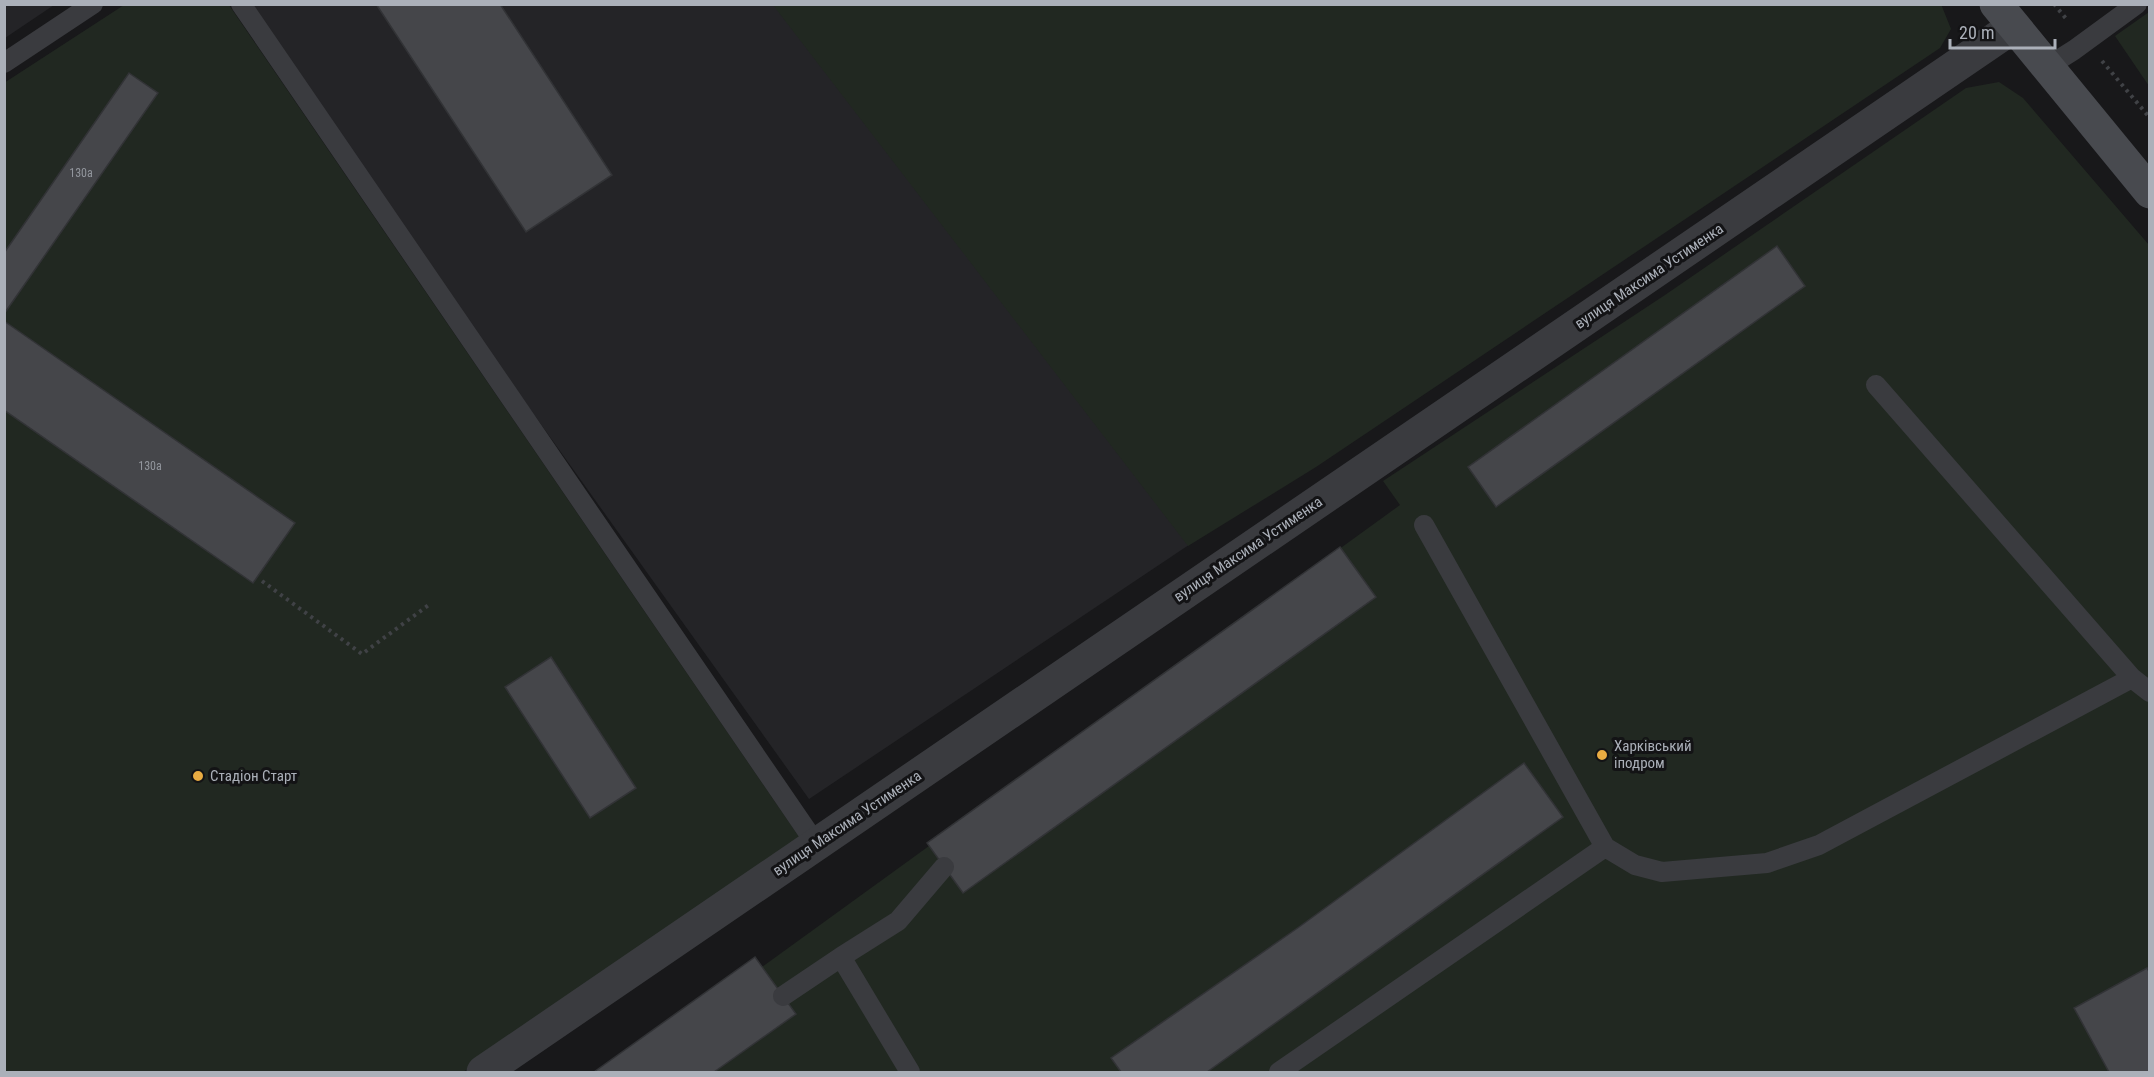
<svg xmlns="http://www.w3.org/2000/svg" width="2154" height="1077" font-family="'Roboto Condensed',sans-serif">
	<style>
		.built { fill: #242427 }
		.green { fill: #212821 }
		.building { fill: #45464a; stroke: #323336; stroke-width: 1.5 }
		.lines { fill: none; stroke-linecap: round; stroke-linejoin: round }
		.path { stroke: #404246; stroke-width: 4; stroke-dasharray: 3 4.5; stroke-linecap: butt }
		.lane { stroke: #3a3b3f; stroke-width: 20 }
		.street { stroke: #3a3b3f; stroke-width: 33 }
		.secondary { stroke: #484a4f; stroke-width: 33 }
		.poi-dot { fill: #e9ac42; stroke: #131315; stroke-width: 2 }
		.labels { text-anchor: middle; stroke-width: 6; stroke-linejoin: round; paint-order: stroke }
		.number-label { font-size: 12px; fill: #92969d }
		.street-label { font-size: 15px; fill: #abb0b9; stroke: #131315 }
		.poi-label { font-size: 15px; fill: #abb0b9; stroke: #131315; text-anchor: start }
	</style>
	<rect width="100%" height="100%" fill="#18181a"/>
	<path class="built" d="M5,4h49v1l-49,33z
		M241,5h709l345,469 -486,325z"/>
	<path class="green" d="M1941,4l10,25 -11,19 -624,419 -128,79 -415,-541z
		M124,5h105l575,839 -341,228h-458l-1,-989z
		M2149,12v-1v75l-34,-50z
		M1999,82l24,16 126,147v827h-1532l783,-567 -17,-24 282,-186 301,-207z"/>
	<path class="building" d="M376,4h124l112,171 -86,57z
		M129,73l29,20 -154,221v-61z
		M1777,246l28,40 -309,221 -28,-40z
		M4,321l291,202 -42,60 -249,-173z
		M1340,547l36,50 -413,296 -36,-50z
		M551,657l85,131 -46,30 -85,-131z
		M1524,763l39,54 -356,255h-86l-10,-14 188,-131z
		M755,957l41,57 -82,58h-120z
		M2147,968l3,5v99h-41l-35,-64z"/>
	<g class="lines">
		<path class="path" d="M2054,4l14,17
			M2102,61l48,57
			M262,581l100,73 68,-50"/>
		<path class="lane" d="M241,4l575,840
			M4,63l89,-59
			M2047,67l27,-17 63,-46
			M1876,385l256,293 18,14
			M1424,525l181,322 30,18 27,7 105,-9 52,-18 313,-167
			M841,957l57,-36 46,-54
			M783,996l58,-39 69,115
			M1279,1072l326,-225"/>
		<path class="street" d="M483,1072l1530,-1045"/>
		<path class="secondary" d="M1996,4l154,188"/>
	</g>
	<g class="poi-dot">
		<circle cx="1602" cy="755" r="6"/>
		<circle cx="198" cy="776" r="6"/>
	</g>
	<g class="labels">
		<g class="number-label">
			<text x="81" y="177">130а</text>
			<text x="150" y="470">130а</text>
		</g>
		<g class="street-label">
			<text transform="translate(1649 276) rotate(-34)" y="5">вулиця Максима Устименка</text>
			<text transform="translate(1248 549) rotate(-34)" y="5">вулиця Максима Устименка</text>
			<text transform="translate(847 823) rotate(-34)" y="5">вулиця Максима Устименка</text>
		</g>
		<g class="poi-label">
			<text x="1614" y="751">Харківський<tspan x="1614" dy="17">іподром</tspan></text>
			<text x="210" y="781">Стадіон Старт</text>
		</g>
	</g>
	<rect width="2154" height="1077" fill="none" stroke="#abb0b9" stroke-width="12"/>
	<path d="M1950 39v9h105v-9" fill="none" stroke="#abb0b9" stroke-width="3"/>
	<text x="1959" y="39" font-size="18" fill="#abb0b9" stroke="#131315" stroke-width="4.5" paint-order="stroke">20 m</text>
</svg>
